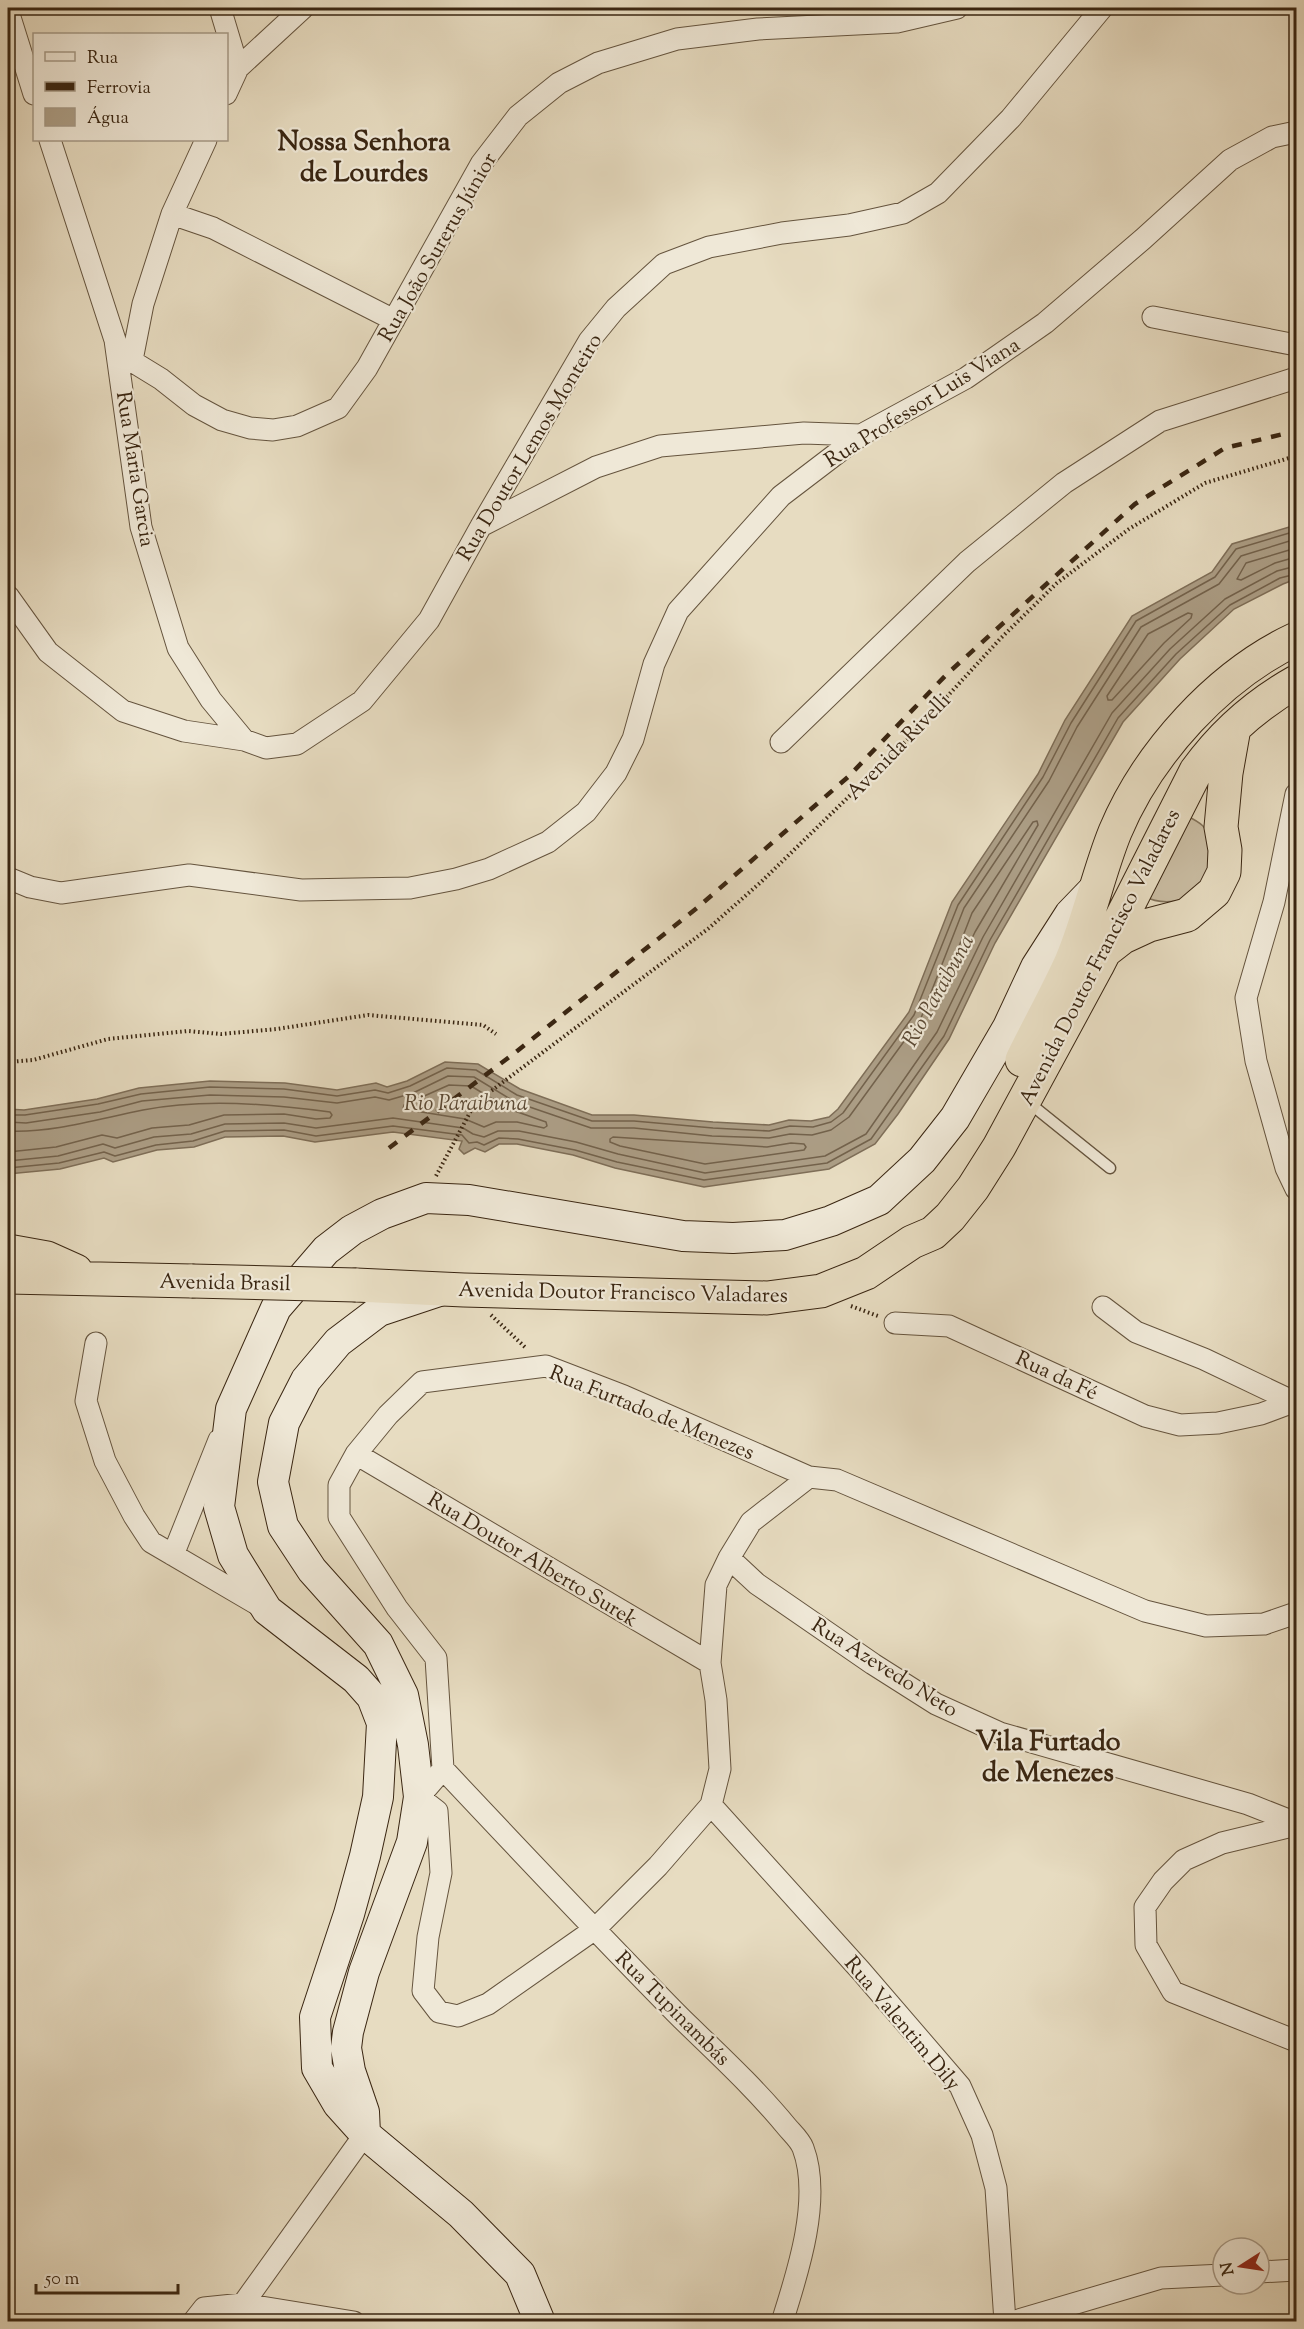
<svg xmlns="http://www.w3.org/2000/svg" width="1304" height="2329" font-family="'Sorts Mill Goudy',serif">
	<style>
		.green { fill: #cabda3; stroke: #82725a; stroke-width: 1.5 }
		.water { fill: #ac9e86; stroke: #7e6e58; stroke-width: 1.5 }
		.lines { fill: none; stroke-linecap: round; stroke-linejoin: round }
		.shore { stroke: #73624c; stroke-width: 1.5 }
		.service-casing { stroke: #65543e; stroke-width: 13 }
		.minor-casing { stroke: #65543e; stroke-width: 23 }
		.secondary-casing { stroke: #3a2612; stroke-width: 32 }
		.trunk-casing { stroke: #3a2612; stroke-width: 35 }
		.path { stroke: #3a2612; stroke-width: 4; stroke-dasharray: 1.5 3; stroke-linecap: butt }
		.service { stroke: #efe8d7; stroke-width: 10 }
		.minor { stroke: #efe8d7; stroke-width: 21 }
		.secondary { stroke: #efe8d7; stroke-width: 30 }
		.trunk { stroke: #e7dcc1; stroke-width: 33 }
		.rail { stroke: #3a2612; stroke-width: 4.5; stroke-dasharray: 10 10; stroke-linecap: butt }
		.trunk-bridge-casing { stroke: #3a2612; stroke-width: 35; stroke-linecap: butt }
		.trunk-bridge { stroke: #e7dcc1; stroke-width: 33 }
		.labels { text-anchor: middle; stroke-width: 4.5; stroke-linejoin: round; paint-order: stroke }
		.street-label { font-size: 21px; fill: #3a2612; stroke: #efe8d7 }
		.water-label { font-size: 22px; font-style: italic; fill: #5c4a35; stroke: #efe8d7 }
		.district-label { font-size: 27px; font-weight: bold; fill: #3a2612; stroke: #efe8d7 }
	</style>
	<rect width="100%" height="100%" fill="#e7dcc1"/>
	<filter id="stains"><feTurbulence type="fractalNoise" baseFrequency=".00333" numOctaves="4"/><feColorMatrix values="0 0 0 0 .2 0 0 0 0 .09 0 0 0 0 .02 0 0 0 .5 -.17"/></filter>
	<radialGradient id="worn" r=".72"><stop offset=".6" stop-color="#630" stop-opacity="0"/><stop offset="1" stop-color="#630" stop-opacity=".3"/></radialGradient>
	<path class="green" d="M1183,814c6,3 15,7 20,12 5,6 7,14 8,21 1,6 3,13 2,19 -10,31 -41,44 -70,30z"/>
	<path class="water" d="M1296,525v54l-13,5 -49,25 -54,50 -57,63 -128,221 -46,96 -51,75 -23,30 -46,25 -125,18 -89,-19 -42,-13 -56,-11h-18l-14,8 -10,-4 -11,6 -5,-5 3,-8 -69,-9 -78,10 -32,-6 -58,1 -31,10 -37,3 -44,12 -9,-4 -44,11 -52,5v-65l16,1 73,-11 42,-11 71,-7 75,2 52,7 39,-7 11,4 20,-6 38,-19 33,2 42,25 72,26h42l79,7 56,3 20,-5 22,1 18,-4 9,-8 71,-97 43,-110 86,-128 27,-54 67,-104 80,-44 20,-28z"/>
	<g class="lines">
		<path class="shore" d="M1296,548l-50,15 -9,16 4,1 34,-17 21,-6
			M1188,613l4,1 -1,4 -27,25 -52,57h-4l-1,-4 41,-62z
			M1037,821l1,4 -63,107 -25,52 -4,1 -1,-3 27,-69 61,-91z
			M449,1085l22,1 38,23 37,13 1,4 -3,2 -27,-6h-21l-12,5 -19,-8 -62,-10 1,-4z
			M8,1115h17l73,-11 43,-10 69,-7 74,2 53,7 38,-6 13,3 22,-7 37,-18 29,2 41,25 75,26h42l79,7 56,3 21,-5 23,1 18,-5 12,-9 71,-98 44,-110 85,-128 28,-54 65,-102 79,-44 21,-28 60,-18
			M8,1122l18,1 74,-11 42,-11 68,-6 74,2 53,6 38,-6 14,3 24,-7 35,-17 26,1 41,25 76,26h43l78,8 57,2 21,-4 22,1 19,-5 18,-13 72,-99 43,-110 85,-127 28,-54 64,-100 78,-43 22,-28 55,-17
			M8,1131c45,2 90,-12 135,-21 61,-12 126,-6 187,2l2,3 -2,3 -14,1 -32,-5 -60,1 -35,10 -37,3 -35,10 -15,-3 -46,12 -48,5
			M613,1137l154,10 24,-4 13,1 2,3 -2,3 -99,14 -85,-18 -10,-4v-3z
			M8,1161l50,-5 45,-12 12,4 39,-11 37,-3 34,-10 59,-1 32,5 77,-10 70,10 10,6 11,3 14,-6h21l57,11 42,12 87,19 120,-17 41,-22 71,-102 46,-95 129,-224 58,-64 55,-50 52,-28 19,-5
			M8,1168l51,-5 45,-11 11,4 41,-11 37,-4 32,-10 59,-1 32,6 77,-10 69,9 7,8 8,-1 7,3 15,-7 19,1 57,11 42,12 87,18 123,-17 44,-24 73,-103 46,-96 128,-222 58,-64 54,-49 50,-27 16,-4"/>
		<defs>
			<path id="service" d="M1028,1102l82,66"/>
			<path id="minor" d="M220,8l18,60
				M8,11l26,83
				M226,94l12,-26 65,-60
				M50,140l65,200 26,187 37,121 33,52 33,40
				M172,214l41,14 181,92
				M1153,317l143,28
				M117,352l44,27 33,26 28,15 28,8 23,2 24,-4 41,-18 29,-40 114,-204 37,-48 41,-33 39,-20 79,-24 81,-10 139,-7 60,-14
				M132,360l11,-56 29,-90 34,-74
				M481,526l115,-59 64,-21 144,-13 57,2
				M8,596l40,56 75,59 61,20 60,9 22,8 31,-4 65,-43 67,-81 52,-94 108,-185 27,-33 48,-44 45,-17 73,-14 67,-8 54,-12 35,-20 73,-75 91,-110
				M781,742l186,-180 97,-79 96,-62 136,-43
				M1296,794l-22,108 -28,96 10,63 30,107 10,21
				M8,878l22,9 31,6 128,-18 112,15 109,-2 46,-9 33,-10 59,-27 38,-30 30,-39 17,-34 21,-75 24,-53 103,-115 80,-61 105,-57 79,-55 98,-84 87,-79 42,-23 24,-5
				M1103,1307l33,25 68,27 90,43
				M895,1323l54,3 196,90 35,9 38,-2 43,-9 35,-13
				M96,1343l-10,58 19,60 29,55 17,26 111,65
				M356,1454l354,209
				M173,1555l46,-115
				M729,1558l28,26 116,80 63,40 64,29 248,71 48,19
				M443,1769l-7,-111 -39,-50 -58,-91v-32l17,-31 32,-39 34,-33 124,-16 78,30 185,81 28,3 308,131 61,15 58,-2 32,-11
				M711,1805l150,166 99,115 22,49 14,53 9,134
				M1296,1825l-74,18 -38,17 -21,21 -18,26 1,38 27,47 123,49
				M1259,2272l37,-2
				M243,2304l122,-170
				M193,2322l11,-14 39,-4 111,18
				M782,2322c16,-50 40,-124 21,-174 -3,-8 -11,-15 -16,-21 -32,-39 -69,-73 -105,-108 -81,-82 -160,-166 -239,-250l-24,28 18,14 4,62 -13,64 -5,54 16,21 19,4 30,-12 107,-75 63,-63 53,-61 9,-36 -4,-69 -6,-37 6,-78 13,-27 22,-36 58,-45
				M1012,2322l149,-44 62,-3"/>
			<path id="secondary" d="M365,2134l-1,-22 -14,-41 -4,-23 2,-16 16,-60 48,-130 7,-45 -6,-52 -10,-50 -25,-51 -66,-74 -29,-44 -10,-44 11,-59 22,-43 32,-38 41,-31 63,-21
				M540,2322l-20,-48 -59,-60 -96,-80 -27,-30 -21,-36 -2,-51 34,-103 16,-58 13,-59 4,-74 -10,-26 -16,-18 -89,-69 -34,-55 -14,-48 12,-98 45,-101 50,-58 26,-20 30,-16 44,-16 43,2 214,36 50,2 52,-3 46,-14 48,-21 43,-40 33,-42 53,-91 28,-60 34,-53 26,-27"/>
			<path id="trunk" d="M1105,951l18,-14 26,-12 38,-10 27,-23 10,-20 1,-22 -4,-23 5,-54 8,-45
				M1022,1060c16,-33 34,-65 49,-98 18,-42 27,-88 44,-130 33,-79 104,-157 181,-193
				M8,1251l39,7 29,13
				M8,1277l184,4
				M356,1285l108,5 303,8 54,-7 45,-18 46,-31 21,-9 17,-16 23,-29 26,-41 98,-181 99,-195c26,-36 61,-67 100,-89"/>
		</defs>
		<use href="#service" class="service-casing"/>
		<use href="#minor" class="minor-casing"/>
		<use href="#secondary" class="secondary-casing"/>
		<use href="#trunk" class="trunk-casing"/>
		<path class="path" d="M8,1062l25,-2 75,-21 80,-8 33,3 56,-5 91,-14 115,10 13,9
			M436,1176l39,-73 234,-175 52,-46 146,-142 94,-102 56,-55 72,-54 76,-46 91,-27
			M851,1306l27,10
			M491,1315l36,34"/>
		<use href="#service" class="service"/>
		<use href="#minor" class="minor"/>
		<use href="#secondary" class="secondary"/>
		<use href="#trunk" class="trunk"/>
		<path class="rail" d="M389,1148l123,-93 185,-147 151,-131 99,-103 188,-170 90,-56 71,-17"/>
		<defs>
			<path id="trunk-bridge" d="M192,1281l164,4"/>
		</defs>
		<use href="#trunk-bridge" class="trunk-bridge-casing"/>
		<use href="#trunk-bridge" class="trunk-bridge"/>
	</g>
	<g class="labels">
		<g class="street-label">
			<text transform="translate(437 247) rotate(-60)" y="7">Rua João Surerus Júnior</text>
			<text transform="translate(922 402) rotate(-32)" y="7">Rua Professor Luis Viana</text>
			<text transform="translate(529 447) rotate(-59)" y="7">Rua Doutor Lemos Monteiro</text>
			<text transform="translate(136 469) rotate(81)" y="7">Rua Maria Garcia</text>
			<text transform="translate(898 746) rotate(-46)" y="7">Avenida Rivelli</text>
			<text transform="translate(1099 957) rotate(-63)" y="7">Avenida Doutor Francisco Valadares</text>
			<text transform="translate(225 1282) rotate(1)" y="7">Avenida Brasil</text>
			<text transform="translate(623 1292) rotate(1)" y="7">Avenida Doutor Francisco Valadares</text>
			<text transform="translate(1057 1375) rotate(25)" y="7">Rua da Fé</text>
			<text transform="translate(652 1412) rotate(22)" y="7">Rua Furtado de Menezes</text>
			<text transform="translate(533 1559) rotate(31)" y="7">Rua Doutor Alberto Surek</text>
			<text transform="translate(885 1667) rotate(32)" y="7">Rua Azevedo Neto</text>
			<text transform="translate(673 2008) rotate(45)" y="7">Rua Tupinambás</text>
			<text transform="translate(903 2023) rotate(50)" y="7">Rua Valentim Dily</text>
		</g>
		<g class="water-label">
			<text transform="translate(937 990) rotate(-61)" y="8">Rio Paraibuna</text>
			<text x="466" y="1110">Rio Paraibuna</text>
		</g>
		<g class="district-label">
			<text x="364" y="150">Nossa Senhora<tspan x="364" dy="31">de Lourdes</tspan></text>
			<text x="1048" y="1750">Vila Furtado<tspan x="1048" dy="31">de Menezes</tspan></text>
		</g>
	</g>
	<rect width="1304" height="2329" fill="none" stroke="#e7dcc1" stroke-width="30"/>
	<rect x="9" y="9" width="1286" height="2311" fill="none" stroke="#3a2612" stroke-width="3"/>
	<rect x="15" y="15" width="1274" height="2299" fill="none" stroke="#3a2612" stroke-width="1.5"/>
	<rect x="33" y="33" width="195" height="108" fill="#efe8d7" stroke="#a79a88" stroke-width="1.5"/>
	<rect x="45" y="52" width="30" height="9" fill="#efe8d7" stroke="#a79a88" stroke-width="1.5"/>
	<text x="87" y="63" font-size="18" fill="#3a2612">Rua</text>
	<rect x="45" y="82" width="30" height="9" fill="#3a2612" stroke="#a79a88" stroke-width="1.5"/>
	<text x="87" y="93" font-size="18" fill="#3a2612">Ferrovia</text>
	<rect x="45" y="108" width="30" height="18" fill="#ac9e86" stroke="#a79a88" stroke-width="1.5"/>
	<text x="87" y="123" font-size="18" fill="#3a2612">Água</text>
	<g transform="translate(1241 2266) rotate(258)"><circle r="28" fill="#efe8d7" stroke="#a79a88" stroke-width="1.5"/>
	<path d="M0-4.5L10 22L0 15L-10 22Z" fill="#8f2418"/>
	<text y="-9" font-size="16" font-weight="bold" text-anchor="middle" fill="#3a2612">N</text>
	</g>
	<path d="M36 2284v9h142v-9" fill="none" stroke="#3a2612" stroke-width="3"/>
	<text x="45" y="2284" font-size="18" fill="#3a2612" stroke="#efe8d7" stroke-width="4.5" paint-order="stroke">50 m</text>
	<rect width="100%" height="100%" filter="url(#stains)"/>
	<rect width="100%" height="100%" fill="url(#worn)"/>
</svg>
